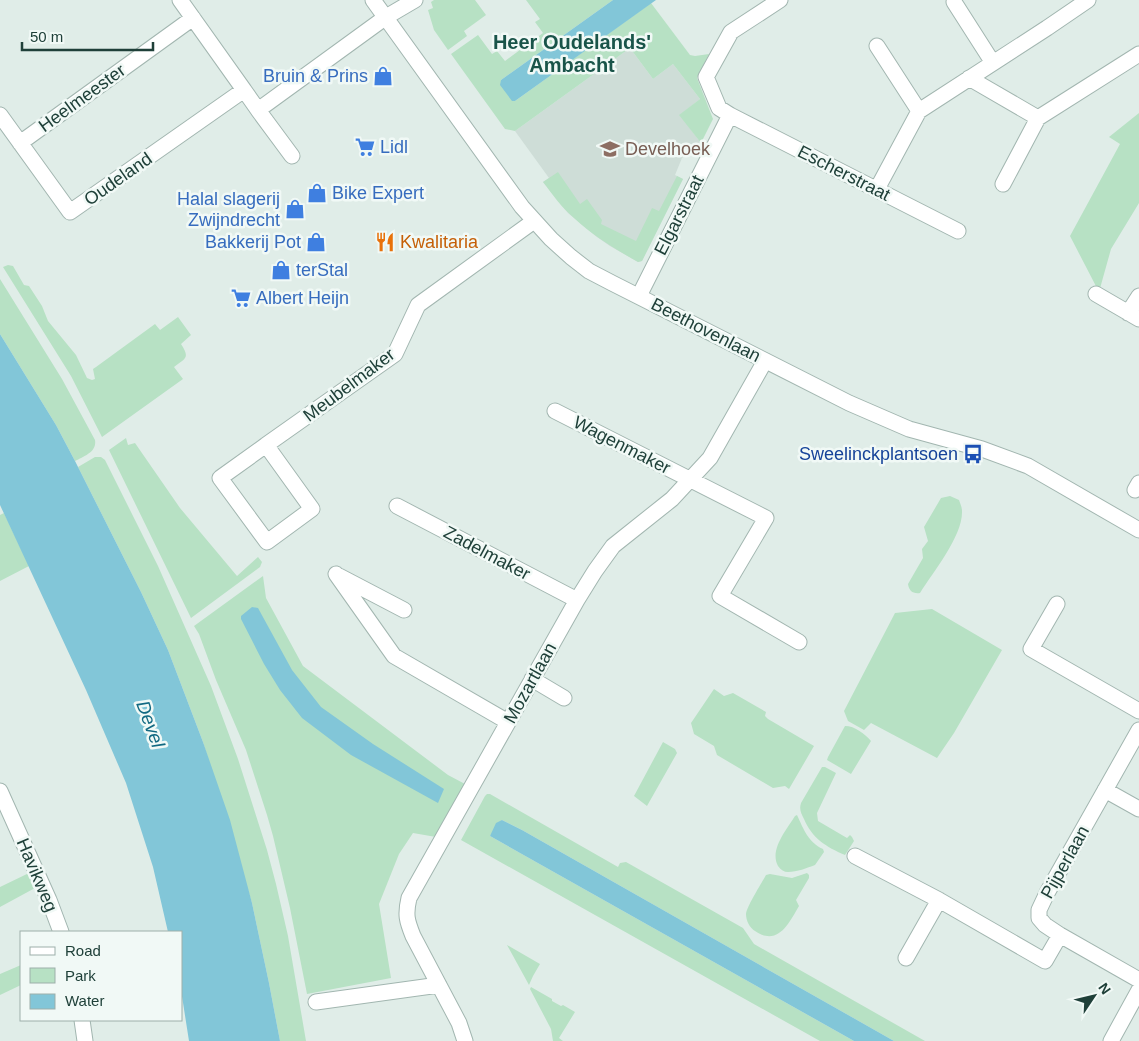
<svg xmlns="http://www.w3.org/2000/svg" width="1139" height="1041" font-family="Arial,sans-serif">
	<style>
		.built { fill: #ceddd7 }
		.green { fill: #b7e1c4 }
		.water { fill: #82c6d8 }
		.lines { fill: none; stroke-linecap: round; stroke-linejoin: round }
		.minor-casing { stroke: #a2b6b0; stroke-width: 17 }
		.tertiary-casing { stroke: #a2b6b0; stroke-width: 17 }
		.minor { stroke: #fff; stroke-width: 15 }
		.tertiary { stroke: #fff; stroke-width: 15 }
		.labels { text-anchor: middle; stroke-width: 5; stroke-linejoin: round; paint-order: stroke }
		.shop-label { font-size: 18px; fill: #366cbe; stroke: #f1f9f6; text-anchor: start }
		.street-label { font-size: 18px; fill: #1f4039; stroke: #f1f9f6 }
		.education-label { font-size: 18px; fill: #785e54; stroke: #f1f9f6; text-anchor: start }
		.food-label { font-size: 18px; fill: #c56008; stroke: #f1f9f6; text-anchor: start }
		.transit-label { font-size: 18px; fill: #164399; stroke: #f1f9f6; text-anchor: end }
		.water-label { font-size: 19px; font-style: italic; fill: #126982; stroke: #f1f9f6 }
		.quarter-label { font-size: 20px; font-weight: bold; fill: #195449; stroke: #f1f9f6 }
	</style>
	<rect width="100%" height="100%" fill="#e0ede8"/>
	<path class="built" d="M630,48l23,31 20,-15 27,35 -20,16 21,28 -19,15 -7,17 8,4 -41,82 -4,1 -28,-16 -13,-9 -29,-24 -25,-31 6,-4 -34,-47z"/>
	<path class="green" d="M434,0h41l11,15 -22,16 3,5 -19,14 -14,-20 -6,-20 5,-2 -2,-6z
		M526,0h87l-112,80 14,21 136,-98 39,52 5,1 14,-2 -12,24 16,41 -12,24 -22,-28 21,-16 -27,-35 -20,15 -23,-31 -115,83 -10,-2 -54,-75 27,-19 14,19 5,-3 8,10 38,-28 -8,-11 5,-3z
		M1139,113v90l-28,46 -12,43 -29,-56 50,-92 -11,-7z
		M558,172l22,32 7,-5 15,21 -1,4 35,17 16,-33 7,3 18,-35 6,3 -41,82 -4,1c-23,-13 -45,-26 -64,-44 -12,-10 -21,-23 -31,-36z
		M8,265l5,1 11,19 5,1 13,20 6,15 28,34 11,23 5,2 3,-1 -2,-10 3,-2 59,-43 5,6 18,-13 13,18 -10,9c9,14 5,14 -7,23l9,12 -81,58 -31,-61 -68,-109z
		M0,279l62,100 33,61c2,12 -11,16 -20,21l-19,-36 -56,-91z
		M126,438l2,7 7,-2 45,65 57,68 21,-19 4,5 -2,5 -69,51 -82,-168z
		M95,457h6l4,3 53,106 53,120 27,73 29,91 9,34 12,52 18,105h-26l-11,-58 -17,-80 -49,-161 -35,-92 -27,-58 -63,-125z
		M950,496l9,4c1,3 3,7 3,11 1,25 -29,61 -42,82 -7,1 -11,-2 -12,-9l15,-26 -1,-9 6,-8 -4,-14 17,-29z
		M4,513l25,53 -29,15v-66z
		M263,576l3,22 37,68 145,109 17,9 -29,53 -23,-4 -14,21 -20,50 12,74 -84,16 -17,-86 -17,-72 -6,-21 -21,-65 -30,-70 -17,-46 -5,-8z
		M932,609l70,41 -48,83 -17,25 -66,-35 -7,7 -16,-9 -4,-10 51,-98z
		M714,689l10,7 9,-3 33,19 -1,4 3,3 46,27 -25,43 -4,-3 -12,2 -56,-33 -3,-9 -20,-12 -3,-11z
		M845,726c10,0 20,8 26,15l-20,33 -24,-14 1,-3z
		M663,742l12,7 2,4 -30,53 -13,-10z
		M822,767h3l11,6 -19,40 1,8 29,17 3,-3 2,2 2,4 -9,14c-19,-8 -33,-17 -41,-36 -3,-6 -5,-10 -3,-16z
		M487,794h3l128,73 2,-4 6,-1 117,66 11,16 171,97h-31l-372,-211 -20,-10 -12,16 364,205h-34l-359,-201 24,-44z
		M797,815c7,15 11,27 26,34l1,3 -9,13c-8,3 -18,7 -27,7 -4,0 -7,-2 -10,-6 -9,-16 9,-37 17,-50z
		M29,873l6,15 -35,19v-20z
		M807,873l2,2v3l-13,22 3,6c-10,17 -21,41 -44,25 -5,-3 -9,-10 -9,-17 1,-8 15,-30 20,-39l4,-1 22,4z
		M507,945l33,19 -7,12 -4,9z
		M21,965v20l-21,10v-21z
		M531,987l21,12v2l9,5 2,-1 12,7 -16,26 4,3h-10l-2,-12 -21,-40z"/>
	<path class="water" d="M613,0h43l-141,101h-3l-12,-16 1,-5z
		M0,334l56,91 19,36 66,131 27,58 35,92 27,78 22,83 17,80 11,58h-91l-8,-51v-58h-13l-15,-65 -27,-84 -40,-93 -86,-185z
		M252,607l6,1 34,62 29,37 52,37 71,45 -6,14 -87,-48 -49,-37 -22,-28 -16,-26 -23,-45v-3z
		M502,820l20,10 372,211h-40l-364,-205 6,-13z"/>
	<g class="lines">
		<defs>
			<path id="minor" d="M180,0l64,90
				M954,2l39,61
				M877,46l42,65
				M969,78l69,40
				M258,110l34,46
				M0,115l70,97 174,-122 14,20 128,-93
				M730,115l228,116
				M20,143l173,-125
				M1003,184l35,-66 101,-64
				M877,189l42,-78 128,-83 41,-28
				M1096,294l43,25
				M639,296l91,-181 -11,-7 -13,-31 25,-45 49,-32
				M1128,313l11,-17
				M555,411l211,107 -46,78 79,46
				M266,445l129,-91 23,-49 116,-84
				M266,445l46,64 -45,33 -47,-64z
				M1135,490l4,-7
				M397,506l180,94
				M336,574l58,82 114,66
				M339,576l65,34
				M1057,604l-26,45 108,62
				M532,679l32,19
				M1139,730l-92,163 -8,17v8l6,7 15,10 79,45
				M1105,790l34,19
				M0,791l49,109 12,32
				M855,856l84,44 106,61 15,-26
				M906,958l33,-58
				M316,1002l123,-17
				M82,1020l3,21
				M465,1041l-6,-18 -46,-87c-6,-15 -8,-21 -4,-38l168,-298 18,-29 18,-25 59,-47 38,-41 55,-97
				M1111,1041l28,-51"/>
			<path id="tertiary" d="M373,0l149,207 29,32 20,18 18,14 23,12 237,120 60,26 73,20 46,17 111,64
				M386,17l29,-17"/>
		</defs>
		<use href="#minor" class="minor-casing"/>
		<use href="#tertiary" class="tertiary-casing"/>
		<use href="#minor" class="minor"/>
		<use href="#tertiary" class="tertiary"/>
	</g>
	<defs>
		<symbol id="shop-bare" viewBox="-9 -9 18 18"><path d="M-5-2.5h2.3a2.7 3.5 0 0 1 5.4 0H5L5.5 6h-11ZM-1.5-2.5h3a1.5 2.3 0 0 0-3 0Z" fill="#3f7fe0" stroke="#f1f9f6" stroke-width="2.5" paint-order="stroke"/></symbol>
		<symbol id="supermarket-bare" viewBox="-9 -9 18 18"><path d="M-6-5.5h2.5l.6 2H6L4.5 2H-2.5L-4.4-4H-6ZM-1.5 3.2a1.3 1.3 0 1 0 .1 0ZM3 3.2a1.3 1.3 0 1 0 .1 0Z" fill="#3f7fe0" stroke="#f1f9f6" stroke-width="2.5" paint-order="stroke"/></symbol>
		<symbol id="school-bare" viewBox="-9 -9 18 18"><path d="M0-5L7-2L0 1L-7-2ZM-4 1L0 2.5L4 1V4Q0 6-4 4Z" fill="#8d6e63" stroke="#f1f9f6" stroke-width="2.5" paint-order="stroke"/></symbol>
		<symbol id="restaurant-bare" viewBox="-9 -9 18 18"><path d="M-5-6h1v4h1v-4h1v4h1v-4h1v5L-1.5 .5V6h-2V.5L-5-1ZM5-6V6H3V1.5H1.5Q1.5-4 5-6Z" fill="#e8710a" stroke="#f1f9f6" stroke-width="2.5" paint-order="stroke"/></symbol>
		<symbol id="bus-bare" viewBox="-9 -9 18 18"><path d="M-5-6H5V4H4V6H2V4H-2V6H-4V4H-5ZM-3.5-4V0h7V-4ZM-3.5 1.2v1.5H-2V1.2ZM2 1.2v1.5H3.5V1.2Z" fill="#1a4fb4" stroke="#f1f9f6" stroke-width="2.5" paint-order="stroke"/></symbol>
	</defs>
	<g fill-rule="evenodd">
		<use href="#shop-bare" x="369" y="62" width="28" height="28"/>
		<use href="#supermarket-bare" x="351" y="133" width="28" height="28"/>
		<use href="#school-bare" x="596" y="135" width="28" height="28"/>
		<use href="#shop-bare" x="303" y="179" width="28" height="28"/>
		<use href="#shop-bare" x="281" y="195" width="28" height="28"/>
		<use href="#shop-bare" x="302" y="228" width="28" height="28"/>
		<use href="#restaurant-bare" x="371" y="228" width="28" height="28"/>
		<use href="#shop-bare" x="267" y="256" width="28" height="28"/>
		<use href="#supermarket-bare" x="227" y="284" width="28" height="28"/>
		<use href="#bus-bare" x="959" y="440" width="28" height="28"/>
	</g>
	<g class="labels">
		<g class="shop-label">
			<text x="368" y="82" text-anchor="end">Bruin &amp; Prins</text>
			<text x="380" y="153">Lidl</text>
			<text x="332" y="199">Bike Expert</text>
			<text x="280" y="205" text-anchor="end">Halal slagerij<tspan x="280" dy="21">Zwijndrecht</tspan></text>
			<text x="301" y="248" text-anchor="end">Bakkerij Pot</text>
			<text x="296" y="276">terStal</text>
			<text x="256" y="304">Albert Heijn</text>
		</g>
		<g class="street-label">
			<text transform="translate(82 98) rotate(-36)" y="6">Heelmeester</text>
			<text transform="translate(844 173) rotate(27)" y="6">Escherstraat</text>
			<text transform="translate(118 179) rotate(-35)" y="6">Oudeland</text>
			<text transform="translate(679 215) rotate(-63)" y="6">Elgarstraat</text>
			<text transform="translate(706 330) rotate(27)" y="6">Beethovenlaan</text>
			<text transform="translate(349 385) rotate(-37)" y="6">Meubelmaker</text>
			<text transform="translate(622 445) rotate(27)" y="6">Wagenmaker</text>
			<text transform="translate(487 553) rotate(28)" y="6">Zadelmaker</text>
			<text transform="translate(530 683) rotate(-61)" y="6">Mozartlaan</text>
			<text transform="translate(1065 862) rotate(-61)" y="6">Pijperlaan</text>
			<text transform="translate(37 875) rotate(67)" y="6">Havikweg</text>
		</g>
		<g class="education-label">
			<text x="625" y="155">Develhoek</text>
		</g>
		<g class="food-label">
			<text x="400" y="248">Kwalitaria</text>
		</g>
		<g class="transit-label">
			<text x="958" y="460">Sweelinckplantsoen</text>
		</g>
		<g class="water-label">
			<text transform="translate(151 724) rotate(70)" y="7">Devel</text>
		</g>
		<g class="quarter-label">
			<text x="572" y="49">Heer Oudelands'<tspan x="572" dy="23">Ambacht</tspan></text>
		</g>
	</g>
	<rect x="20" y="931" width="162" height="90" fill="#f1f9f6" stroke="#9dafaa"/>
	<rect x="30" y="947" width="25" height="8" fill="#ffffff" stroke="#9dafaa"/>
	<text x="65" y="956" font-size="15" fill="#1f4039">Road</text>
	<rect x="30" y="968" width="25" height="15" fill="#b7e1c4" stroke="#9dafaa"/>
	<text x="65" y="981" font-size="15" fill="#1f4039">Park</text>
	<rect x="30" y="994" width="25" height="15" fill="#82c6d8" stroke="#9dafaa"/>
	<text x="65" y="1006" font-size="15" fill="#1f4039">Water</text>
	<g transform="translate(1094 996) rotate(55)" stroke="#f1f9f6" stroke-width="4" paint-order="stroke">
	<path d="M0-4L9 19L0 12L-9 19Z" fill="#1f4039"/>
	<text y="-8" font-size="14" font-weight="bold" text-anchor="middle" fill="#1f4039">N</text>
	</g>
	<path d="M22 42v8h131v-8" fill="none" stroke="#1f4039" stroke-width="2.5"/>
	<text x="30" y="42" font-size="15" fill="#1f4039" stroke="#f1f9f6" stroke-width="4" paint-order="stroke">50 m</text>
</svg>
